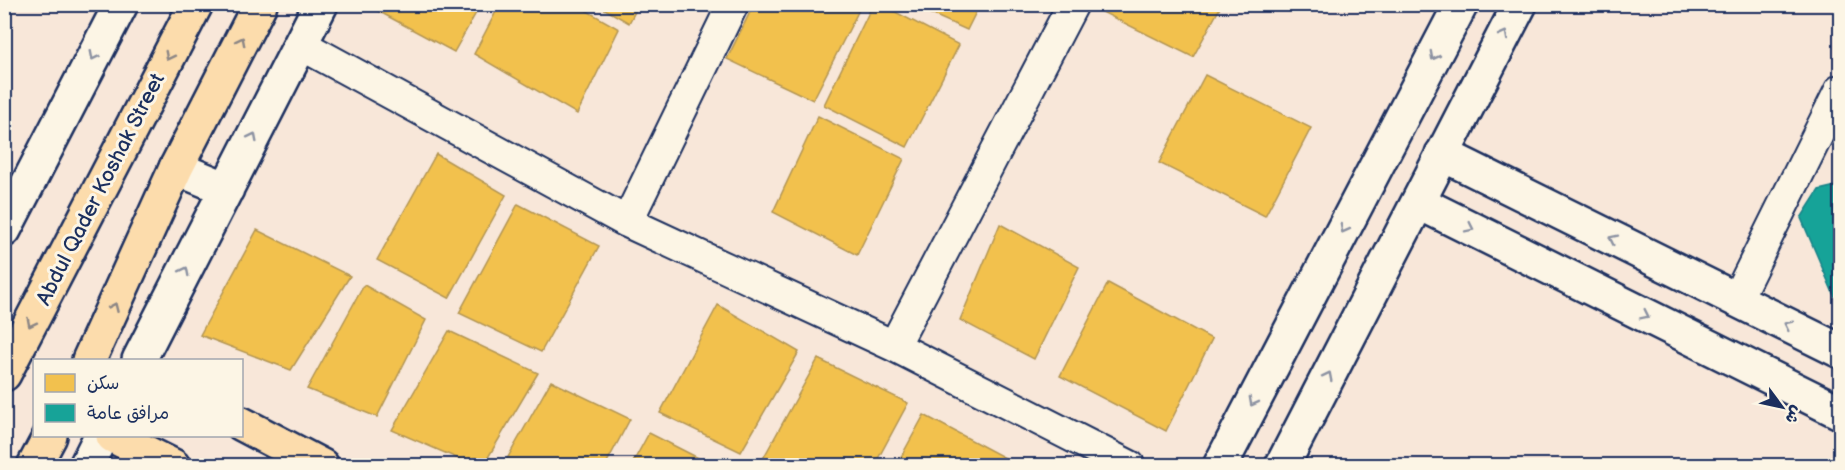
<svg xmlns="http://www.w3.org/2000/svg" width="1845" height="470" font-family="'Balsamiq Sans','Playpen Sans Arabic',sans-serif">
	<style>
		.homes { fill: #f2c14e; stroke: #b29553; stroke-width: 1.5 }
		.public { fill: #17a398; stroke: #188087; stroke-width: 1.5 }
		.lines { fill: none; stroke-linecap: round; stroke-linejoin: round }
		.street-casing { stroke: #1b2f5e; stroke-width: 34 }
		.secondary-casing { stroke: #1b2f5e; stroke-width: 38 }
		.primary-casing { stroke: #1b2f5e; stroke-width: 38 }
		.street { stroke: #fcf5e5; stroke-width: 30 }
		.secondary { stroke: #fcf5e5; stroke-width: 33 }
		.primary { stroke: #fcdcac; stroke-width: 33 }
		.oneway { stroke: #8c92a2 }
		.oneway2 { stroke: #8c8685 }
		.labels { text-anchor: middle; stroke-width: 6; stroke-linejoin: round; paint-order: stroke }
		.street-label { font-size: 21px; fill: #1b2f5e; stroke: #fcf5e5 }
	</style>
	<rect width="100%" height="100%" fill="#f8e7d9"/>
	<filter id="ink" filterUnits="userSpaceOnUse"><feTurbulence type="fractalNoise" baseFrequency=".0167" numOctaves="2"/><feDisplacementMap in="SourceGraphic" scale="12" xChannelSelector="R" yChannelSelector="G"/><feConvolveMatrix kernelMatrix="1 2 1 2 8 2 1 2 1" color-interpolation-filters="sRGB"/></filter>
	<g filter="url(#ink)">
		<path class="homes" d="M365,4h116l-27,48z
			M500,4h75l44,25 -42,85 -103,-60z
			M596,4h43l-10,19z
			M754,4h108l-49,96 -86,-41z
			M873,4h7l79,41 -52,102 -83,-42z
			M909,4h71l-13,26z
			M1101,4h121l-29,53 -95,-47z
			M1205,75l106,53 -46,88 -106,-53z
			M818,116l86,43 -47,96 -84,-43z
			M436,154l70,41 -57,103 -72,-38z
			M518,204l81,42 -58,106 -82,-39z
			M1000,224l79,43 -45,92 -74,-39z
			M257,230l93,46 -59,94 -91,-35z
			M1108,283l104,56 -46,92 -106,-55z
			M364,285l62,35 -49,97 -70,-28z
			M718,305l81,47 -58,100 -81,-39z
			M449,331l89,42 -55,93h-8l-83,-36z
			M818,359l90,44 -34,63h-115z
			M551,381l79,38 -25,47h-102z
			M924,415l85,45 -3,6h-110z
			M649,433l65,33h-83z"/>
		<path class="public" d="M1840,185v122h-1l-38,-89 18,-28z"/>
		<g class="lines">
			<defs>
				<path id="street" d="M300,44l327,178 267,124 236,120
					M627,222l106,-218
					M1736,300l104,-210
					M894,346l179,-342"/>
				<path id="secondary" d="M1442,154l398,197
					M176,168l51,21
					M1418,202l422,210
					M4,230l117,-226
					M139,360l182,-356
					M86,466l15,-30
					M1220,466l241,-462
					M1282,466l238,-462"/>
				<path id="primary" d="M89,360l87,-192 84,-164
					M4,374l192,-370
					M242,424l80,42
					M113,436l60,30
					M34,466l16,-30"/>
			</defs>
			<use href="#street" class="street-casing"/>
			<use href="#secondary" class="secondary-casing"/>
			<use href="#primary" class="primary-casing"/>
			<use href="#street" class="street"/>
			<use href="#secondary" class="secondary"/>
			<use href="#primary" class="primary"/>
		</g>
		<defs><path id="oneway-chevron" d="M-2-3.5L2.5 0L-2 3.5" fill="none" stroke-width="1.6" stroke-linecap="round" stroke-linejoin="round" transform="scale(1.5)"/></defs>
		<g class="oneway">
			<use href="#oneway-chevron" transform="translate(1504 35) rotate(-62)"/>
			<use href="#oneway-chevron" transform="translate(94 56) rotate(117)"/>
			<use href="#oneway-chevron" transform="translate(1434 56) rotate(118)"/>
			<use href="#oneway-chevron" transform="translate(253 137) rotate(-63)"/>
			<use href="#oneway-chevron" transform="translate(1470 228) rotate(26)"/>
			<use href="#oneway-chevron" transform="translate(1344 229) rotate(118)"/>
			<use href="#oneway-chevron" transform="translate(1613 239) rotate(-154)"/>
			<use href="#oneway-chevron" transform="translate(185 271) rotate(-63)"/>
			<use href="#oneway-chevron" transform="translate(1645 315) rotate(26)"/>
			<use href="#oneway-chevron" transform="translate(1788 325) rotate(-154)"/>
			<use href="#oneway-chevron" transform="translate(1328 376) rotate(-63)"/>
			<use href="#oneway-chevron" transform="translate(1253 402) rotate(118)"/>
		</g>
		<g class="oneway2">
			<use href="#oneway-chevron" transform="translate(241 41) rotate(-63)"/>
			<use href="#oneway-chevron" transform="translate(169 56) rotate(117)"/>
			<use href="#oneway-chevron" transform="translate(114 307) rotate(-66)"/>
			<use href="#oneway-chevron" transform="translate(31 323) rotate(117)"/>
		</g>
	</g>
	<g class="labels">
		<g class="street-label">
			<text transform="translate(100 189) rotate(-63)" y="7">Abdul Qader Koshak Street</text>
		</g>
	</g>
	<rect width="1845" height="470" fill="none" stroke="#fcf5e5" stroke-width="24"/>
	<rect x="12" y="12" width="1821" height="446" fill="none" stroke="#1b2f5e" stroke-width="2" filter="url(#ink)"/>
	<rect x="33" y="359" width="210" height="78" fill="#fcf5e5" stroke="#a2a6af" stroke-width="1.5"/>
	<rect x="45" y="374" width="30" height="18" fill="#f2c14e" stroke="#a2a6af" stroke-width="1.5"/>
	<text x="87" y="389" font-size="18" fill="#1b2f5e">سكن</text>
	<rect x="45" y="404" width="30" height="18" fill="#17a398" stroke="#a2a6af" stroke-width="1.5"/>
	<text x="87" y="419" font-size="18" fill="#1b2f5e">مرافق عامة</text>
	<g transform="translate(1782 407) rotate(123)" stroke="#fcf5e5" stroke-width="4.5" paint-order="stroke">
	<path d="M0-4.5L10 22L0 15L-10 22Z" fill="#1b2f5e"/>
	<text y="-9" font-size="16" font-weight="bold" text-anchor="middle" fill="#1b2f5e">ش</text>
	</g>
</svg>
